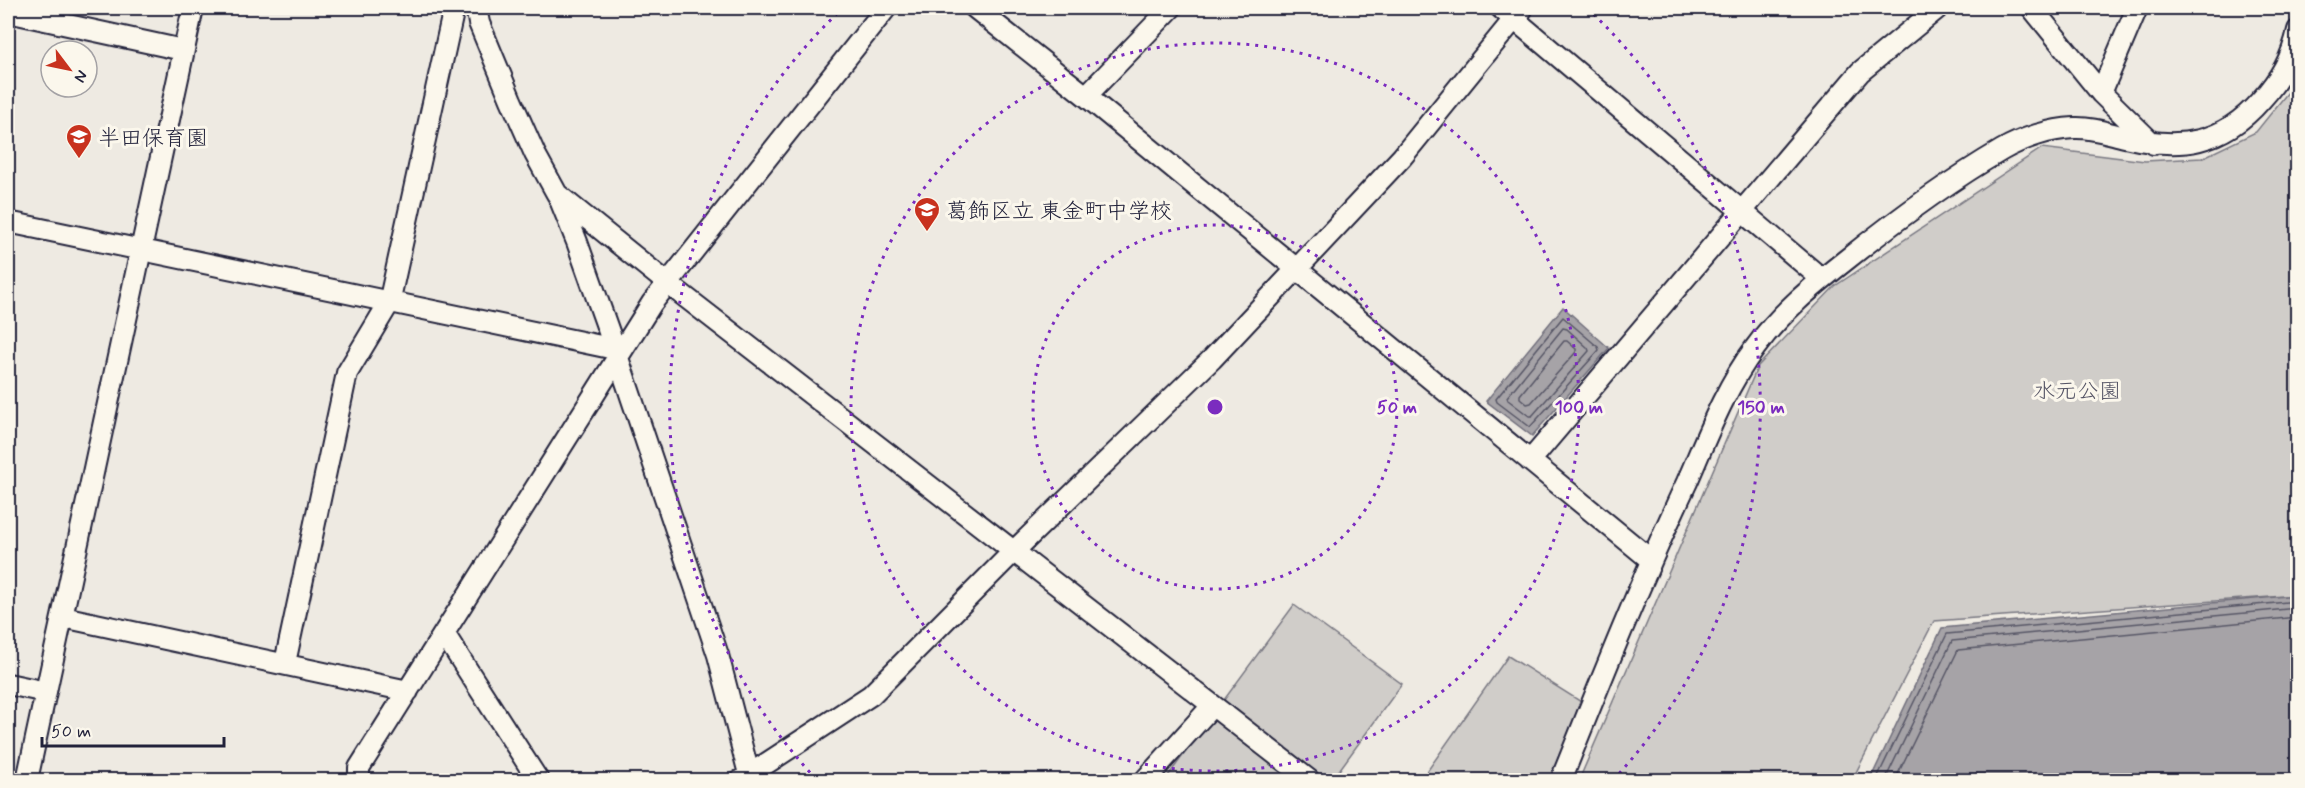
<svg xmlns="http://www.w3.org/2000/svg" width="2305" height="788" font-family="Mynerve,'Klee One',sans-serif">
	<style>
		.green { fill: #d0cdc9; stroke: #797882; stroke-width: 1.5 }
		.water { fill: #a6a3a7; stroke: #716f7c; stroke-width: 1.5 }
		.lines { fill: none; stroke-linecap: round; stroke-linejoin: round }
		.shore { stroke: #575666; stroke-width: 1.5 }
		.minor-casing { stroke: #22223b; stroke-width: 24 }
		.minor { stroke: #fbf7ec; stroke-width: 20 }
		.ring { fill: none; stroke: #7b2cbf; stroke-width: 3; stroke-dasharray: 3 6 }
		.labels { text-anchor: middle; stroke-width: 6; stroke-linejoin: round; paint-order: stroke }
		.poi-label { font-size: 22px; fill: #22223b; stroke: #fbf7ec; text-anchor: start }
		.park-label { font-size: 22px; fill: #565566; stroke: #fbf7ec }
		.centre { fill: #7b2cbf; stroke: #fbf7ec; stroke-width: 3 }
		.ring-label { font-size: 18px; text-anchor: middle; font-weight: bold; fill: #7b2cbf; stroke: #fbf7ec; stroke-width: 6; stroke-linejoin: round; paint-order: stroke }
	</style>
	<rect width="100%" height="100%" fill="#eeeae2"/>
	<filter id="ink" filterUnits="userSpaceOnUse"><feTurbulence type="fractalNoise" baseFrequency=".0167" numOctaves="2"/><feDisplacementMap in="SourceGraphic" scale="12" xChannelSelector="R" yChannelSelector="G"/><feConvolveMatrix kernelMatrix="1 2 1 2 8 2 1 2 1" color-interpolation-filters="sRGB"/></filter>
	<g filter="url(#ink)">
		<path class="green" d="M2297,81v514l-363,26 -82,159h-273l179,-414 77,-80 207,-138 103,13 57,-3 54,-26z
			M1294,605l108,79 -70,96h-167z
			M1508,656l75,47 -31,77h-131z"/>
		<path class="water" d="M1563,307l46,41 -77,88 -46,-35z
			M2297,595v185h-427l72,-152z"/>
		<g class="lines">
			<path class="shore" d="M1563,317l35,30 1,3 -69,77 -33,-25 -1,-3z
				M1563,328l4,1 21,19 1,3 -57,65h-3l-21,-16 -1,-3z
				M1564,341h3l9,8v3l-45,51 -4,1 -7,-6v-3z
				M1876,780l71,-146 351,-33
				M1885,780l67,-139 346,-33
				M1895,780l63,-130 340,-33"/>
			<defs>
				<path id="minor" d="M476,8l3,15 32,77 24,54 22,40 109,88 643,498
					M975,8l111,88 565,464
					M1501,8l321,271
					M2032,8l69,85 52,51
					M8,12l175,38
					M2101,93l36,-85
					M1086,96l85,-88
					M558,195l19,47 38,107 103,306 31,119
					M8,222l607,127
					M1530,461l330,-389 78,-64
					M63,617l345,74
					M445,635l93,145
					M285,663l62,-290 42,-70 65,-295
					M8,684l38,8
					M27,780l166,-772
					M359,780v-12l293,-465 234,-295
					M741,780l130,-85 143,-144 198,-192 190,-202 121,-149
					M1145,780l67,-74
					M1561,780c40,-100 80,-200 126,-298 20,-46 38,-94 68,-134 25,-35 58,-62 91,-88 50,-40 101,-78 156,-110 21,-12 48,-21 72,-22 17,-1 34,5 51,9 54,13 97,8 136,-37 19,-21 31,-42 37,-70"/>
			</defs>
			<use href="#minor" class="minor-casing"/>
			<use href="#minor" class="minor"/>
		</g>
	</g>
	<g class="ring">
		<circle cx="1215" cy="407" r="182"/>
		<circle cx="1215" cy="407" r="364"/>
		<path d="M816 779A546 546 0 0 1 843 8M1587 8A546 546 0 0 1 1614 779"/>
	</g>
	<defs>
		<symbol id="school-pin" viewBox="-11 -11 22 30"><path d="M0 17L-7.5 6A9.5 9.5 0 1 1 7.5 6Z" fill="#c8321e" stroke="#fbf7ec"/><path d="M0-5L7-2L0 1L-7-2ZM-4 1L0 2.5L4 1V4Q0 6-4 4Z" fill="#fff"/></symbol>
	</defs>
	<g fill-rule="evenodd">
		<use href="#school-pin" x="64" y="122" width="30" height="40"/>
		<use href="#school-pin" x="912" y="195" width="30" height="40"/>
	</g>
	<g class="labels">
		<g class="poi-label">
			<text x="98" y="145">半田保育園</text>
			<text x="946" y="218">葛飾区立 東金町中学校</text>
		</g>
		<g class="park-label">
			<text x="2077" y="398">水元公園</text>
		</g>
	</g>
	<circle cx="1215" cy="407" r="9" class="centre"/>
	<g class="ring-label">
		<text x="1397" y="413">50 m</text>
		<text x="1579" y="413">100 m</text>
		<text x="1761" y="413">150 m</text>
	</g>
	<rect width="2305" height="788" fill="none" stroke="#fbf7ec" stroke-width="30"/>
	<rect x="15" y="15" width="2275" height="758" fill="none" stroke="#22223b" stroke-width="2" filter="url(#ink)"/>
	<g transform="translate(69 69) rotate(122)"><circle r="28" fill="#fbf7ec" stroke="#a4a2a5" stroke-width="1.5"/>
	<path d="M0-4.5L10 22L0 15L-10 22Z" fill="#c8321e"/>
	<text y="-9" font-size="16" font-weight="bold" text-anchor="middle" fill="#22223b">N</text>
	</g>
	<path d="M42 737v9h182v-9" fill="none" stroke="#22223b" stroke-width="3"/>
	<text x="51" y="737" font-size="18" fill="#22223b" stroke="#fbf7ec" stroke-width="4.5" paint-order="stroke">50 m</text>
</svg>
